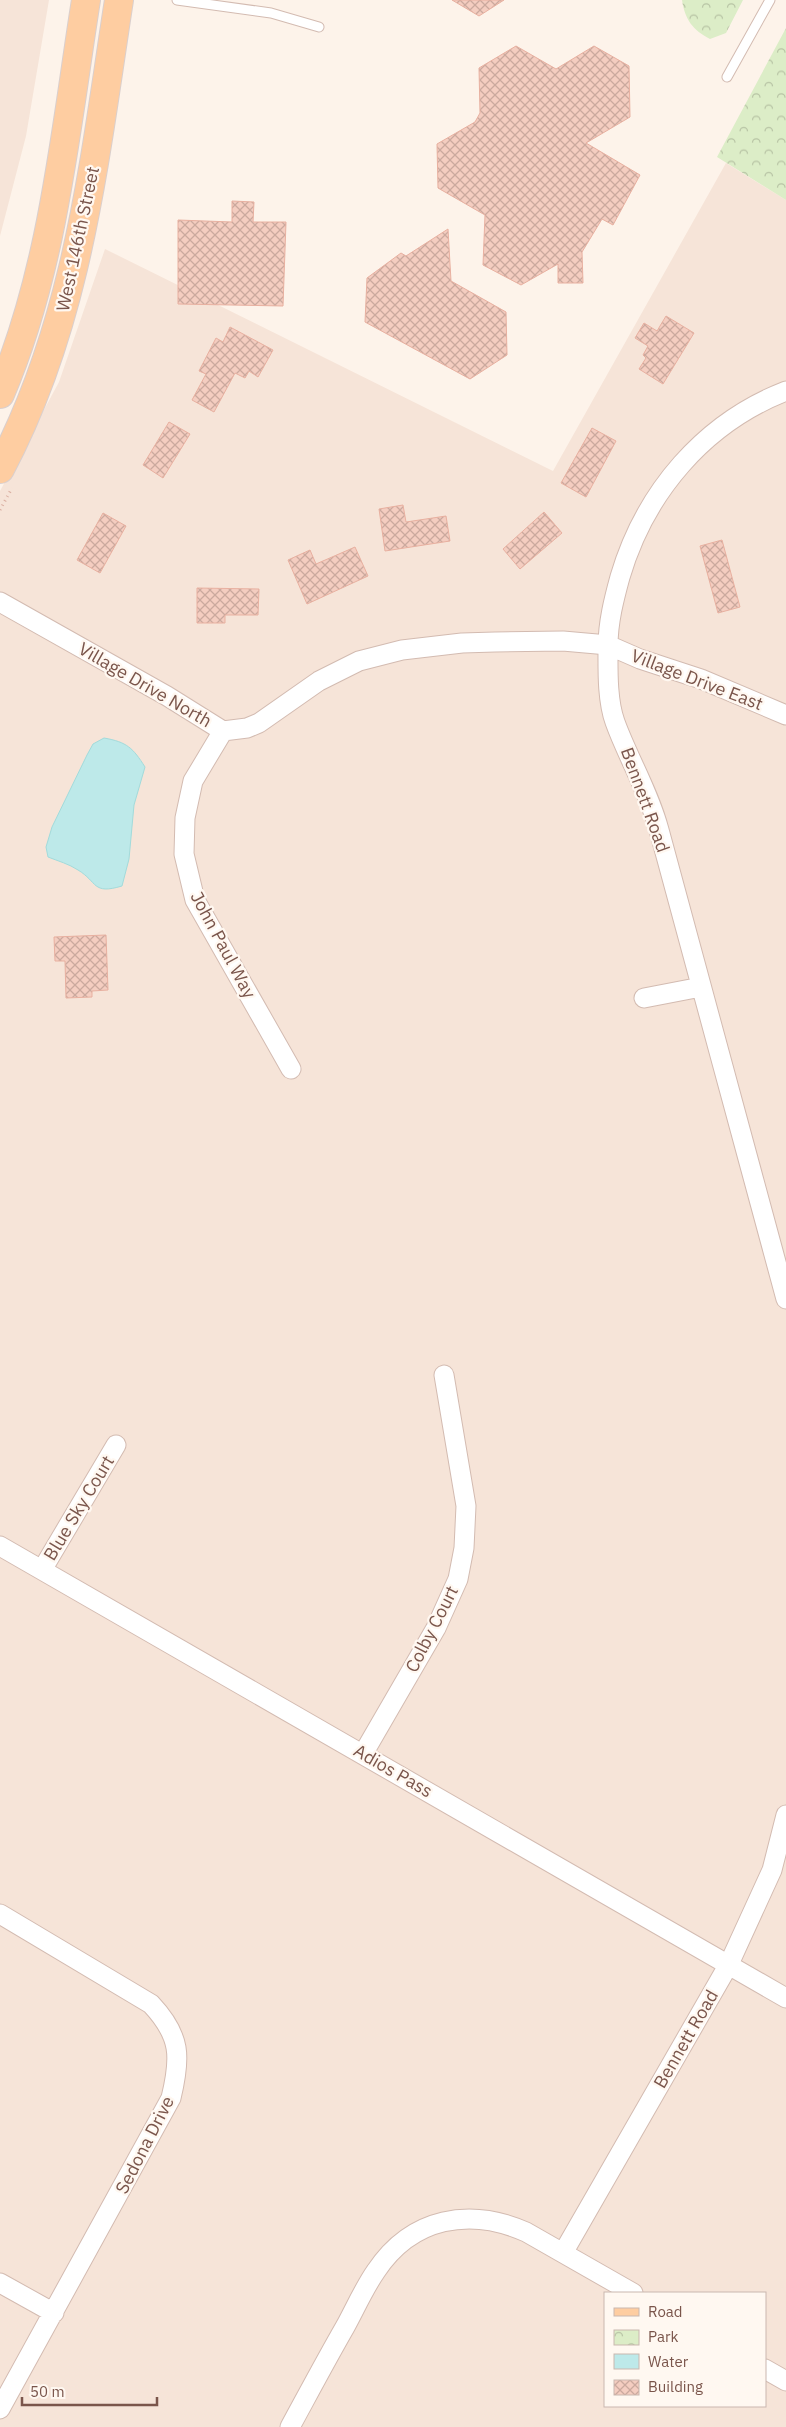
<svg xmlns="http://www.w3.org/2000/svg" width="786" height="2427" font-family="'IBM Plex Sans',sans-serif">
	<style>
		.residential { fill: #f6e4d8; fill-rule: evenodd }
		.park { fill: url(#park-crowns) }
		.water { fill: #bde9e9; stroke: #a2dbdb }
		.building { fill: url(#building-cross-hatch); stroke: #e8b0a0 }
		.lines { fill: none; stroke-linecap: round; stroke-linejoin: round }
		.lane-casing { stroke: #d3bbb1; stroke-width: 11 }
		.street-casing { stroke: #d3bbb1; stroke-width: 21 }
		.primary-casing { stroke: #dacfcd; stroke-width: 30 }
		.path { stroke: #daafa2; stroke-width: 3; stroke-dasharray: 1 4; stroke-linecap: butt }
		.lane { stroke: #fff; stroke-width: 9 }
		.street { stroke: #fff; stroke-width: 19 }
		.primary { stroke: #fecda1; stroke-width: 28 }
		.labels { text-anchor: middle; stroke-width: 4.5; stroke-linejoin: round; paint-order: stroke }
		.street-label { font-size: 18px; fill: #7a554b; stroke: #fff8f1 }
	</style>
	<defs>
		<pattern id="park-crowns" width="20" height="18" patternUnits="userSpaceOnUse" patternTransform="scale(1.25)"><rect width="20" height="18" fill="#dcedc7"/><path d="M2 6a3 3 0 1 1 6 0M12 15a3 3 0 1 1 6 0" fill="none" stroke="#b7c3a4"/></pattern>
		<pattern id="building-cross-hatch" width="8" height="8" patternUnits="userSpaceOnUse" patternTransform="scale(1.25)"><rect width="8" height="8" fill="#f4cdc0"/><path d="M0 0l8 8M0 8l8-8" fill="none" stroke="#cba99e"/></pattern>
	</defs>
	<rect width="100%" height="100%" fill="#fdf3ea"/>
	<path class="residential" d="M0,0h49l-23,136 -26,100z
		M726,163l60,37v2227h-786v-1936l59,-109 46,-133 448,222zM605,2293h160v113h-160z"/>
	<path class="park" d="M682,0h61l-17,33 -16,6c-17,-9 -25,-19 -28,-39z
		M786,28v172l-69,-43z"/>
	<path class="water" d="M104,738c23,4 29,10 41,29l-11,38 -5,54 -7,27c-30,9 -24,-4 -44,-16 -9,-6 -20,-9 -30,-13l-2,-10 6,-20 35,-72 6,-11z"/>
	<path class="building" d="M452,0h52l-25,16z
		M516,46l40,23 38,-23 35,20 1,51 -44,26 54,32 -27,50 -11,-6 -20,33 1,31h-25v-19l-37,21 -38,-20 2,-50 -47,-27 -1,-44 38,-22 5,-9 -1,-45z
		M232,201l22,1 -1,20h33l-3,84 -105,-2v-84l54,2z
		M448,229l3,52 55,31 1,43 -37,24 -105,-57 2,-44 34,-25 5,3z
		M666,316l28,17 -31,51 -24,-15 7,-11 -3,-3 5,-9 -13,-8 9,-15 13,8z
		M230,327l43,23 -15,27 -9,-6 -4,7 -10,-5 -21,39 -22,-12 14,-26 -7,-3 17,-33 7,4z
		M169,422l21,12 -27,44 -20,-13z
		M592,428l24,13 -30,56 -25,-14z
		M403,505l3,17 40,-6 4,25 -65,10 -6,-42z
		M544,512l18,21 -42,36 -17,-20z
		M103,513l23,13 -26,47 -23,-13z
		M722,540l18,67 -22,6 -18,-67z
		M355,547l13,29 -61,28 -19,-44 22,-10 6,14z
		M197,588l62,1 -1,26h-33v8h-28z
		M106,935l2,55 -16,1v6l-26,1 -1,-37h-10l-1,-24z"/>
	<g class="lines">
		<defs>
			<path id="lane" d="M177,0l94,13 48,14
				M727,77l43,-77"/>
			<path id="street" d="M786,391c-82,32 -141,101 -166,186 -6,22 -12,45 -12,69 0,23 -1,54 7,76 13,36 34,70 44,108 43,156 84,313 127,469
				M0,602l167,94 56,35 24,-3 12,-5 60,-42 40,-20 43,-11 60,-7 33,-1 68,-1 45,4 32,14 61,20 85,36
				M223,731l-30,50 -8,37 -1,36 11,46 96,169
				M644,998l57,-11
				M0,1546l786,452
				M42,1570l74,-125
				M363,1754l73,-126 22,-49 6,-31 2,-42 -22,-131
				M0,1914l151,90c30,32 30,53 20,94l-171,311
				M563,2253l166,-289 43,-94 14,-55
				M0,2283l54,30
				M765,2369l21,12
				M290,2427c18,-33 36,-67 55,-100 10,-18 19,-39 31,-56 36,-54 94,-64 150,-39l107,61"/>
			<path id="primary" d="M0,394c53,-124 65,-261 86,-394
				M0,469c78,-147 94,-307 119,-469"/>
		</defs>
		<use href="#lane" class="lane-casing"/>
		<use href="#street" class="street-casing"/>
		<use href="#primary" class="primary-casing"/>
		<path class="path" d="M0,510l12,-22"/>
		<use href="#lane" class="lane"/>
		<use href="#street" class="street"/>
		<use href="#primary" class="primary"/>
	</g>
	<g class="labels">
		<g class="street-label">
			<text transform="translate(78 239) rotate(-78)" y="6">West 146th Street</text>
			<text transform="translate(697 680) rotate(21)" y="6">Village Drive East</text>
			<text transform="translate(145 685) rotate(30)" y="6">Village Drive North</text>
			<text transform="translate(645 800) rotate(70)" y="6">Bennett Road</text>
			<text transform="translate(223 945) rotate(62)" y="6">John Paul Way</text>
			<text transform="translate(79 1508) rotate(-59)" y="6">Blue Sky Court</text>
			<text transform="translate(432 1629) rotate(-63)" y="6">Colby Court</text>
			<text transform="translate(393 1771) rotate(30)" y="6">Adios Pass</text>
			<text transform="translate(686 2039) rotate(-60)" y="6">Bennett Road</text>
			<text transform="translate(145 2145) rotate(-63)" y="6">Sedona Drive</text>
		</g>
	</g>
	<rect x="604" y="2292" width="162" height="115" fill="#fff8f1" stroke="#cab7af"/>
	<rect x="614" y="2308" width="25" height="8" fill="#fecda1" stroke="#cab7af"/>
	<text x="648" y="2317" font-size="15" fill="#7a554b">Road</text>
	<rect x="614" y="2330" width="25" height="15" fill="url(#park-crowns)" stroke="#cab7af"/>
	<text x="648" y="2342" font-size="15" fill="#7a554b">Park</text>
	<rect x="614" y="2354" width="25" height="15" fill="#bde9e9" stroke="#cab7af"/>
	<text x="648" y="2367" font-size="15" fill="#7a554b">Water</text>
	<rect x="614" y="2380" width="25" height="15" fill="url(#building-cross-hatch)" stroke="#cab7af"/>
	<text x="648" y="2392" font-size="15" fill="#7a554b">Building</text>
	<path d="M22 2397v8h135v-8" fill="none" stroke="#7a554b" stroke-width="2.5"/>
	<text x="30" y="2397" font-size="15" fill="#7a554b" stroke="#fff8f1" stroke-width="4" paint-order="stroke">50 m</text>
</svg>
